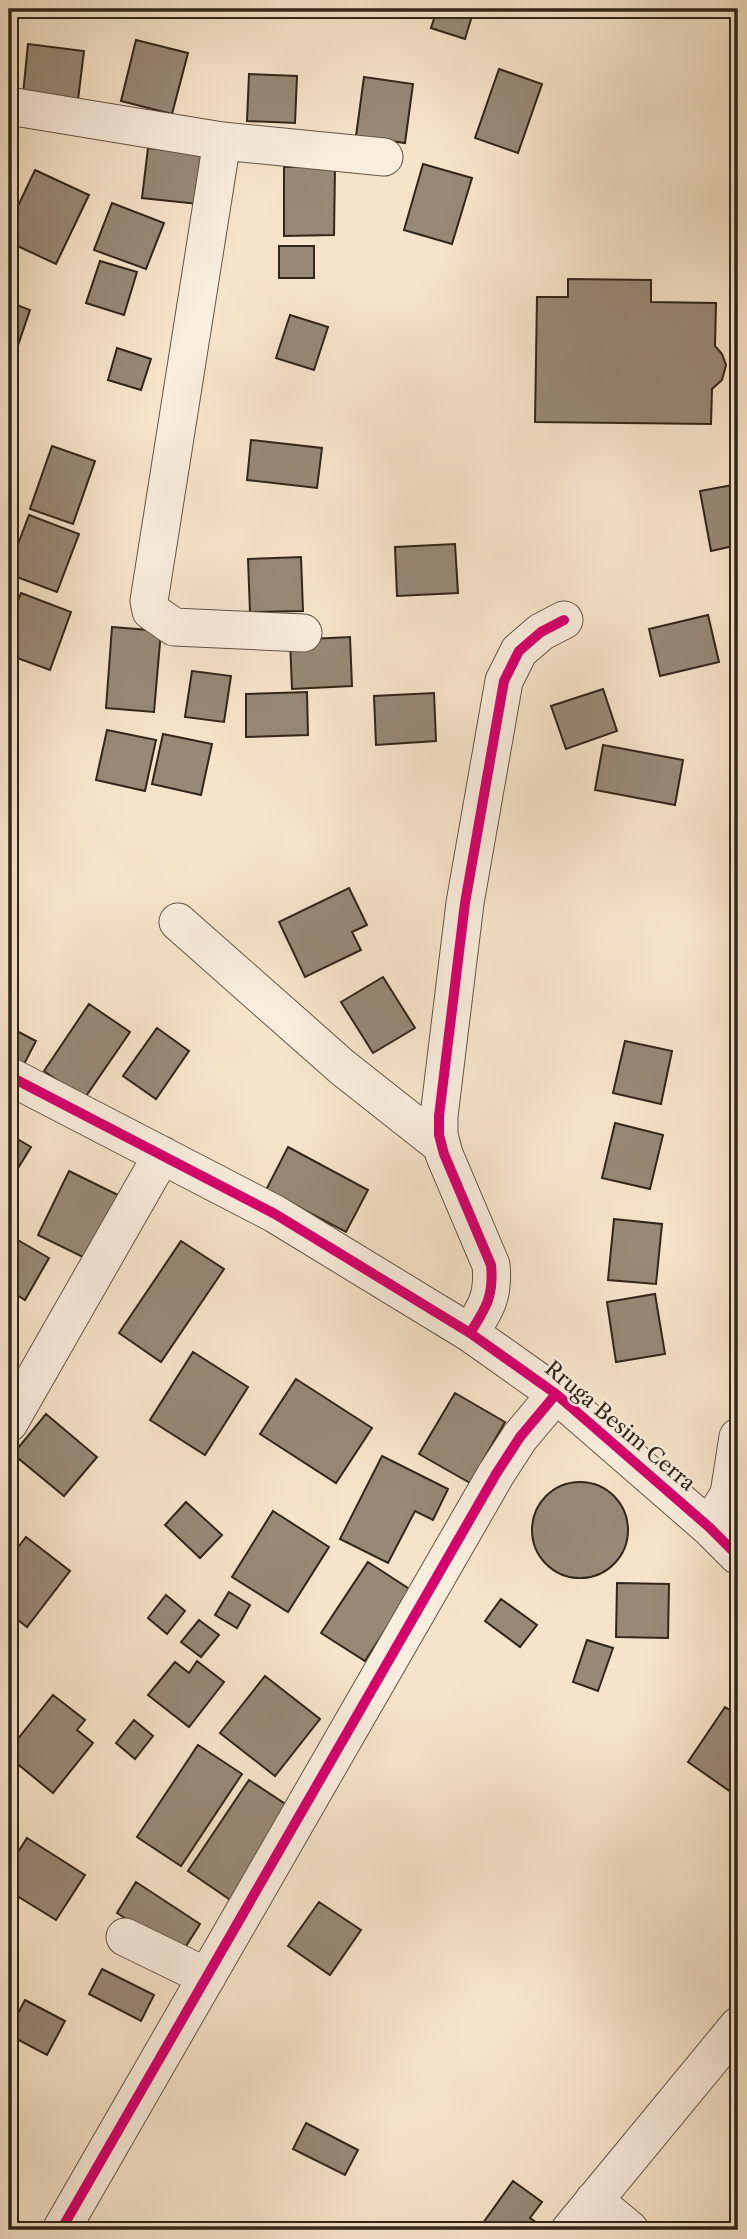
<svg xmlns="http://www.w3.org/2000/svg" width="747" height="2239" font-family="'Libre Caslon Text',serif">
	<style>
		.building { fill: #978975; stroke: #312618; stroke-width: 2 }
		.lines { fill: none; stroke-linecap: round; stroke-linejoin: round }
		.minor-casing { stroke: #625644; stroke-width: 39 }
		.minor { stroke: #f9eddd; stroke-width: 37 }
		.cycleway-casing { stroke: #f9eddd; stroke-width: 15 }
		.cycleway { stroke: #d6006c; stroke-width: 10 }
		.labels { text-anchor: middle; stroke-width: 5; stroke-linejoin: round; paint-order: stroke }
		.street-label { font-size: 21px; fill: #312618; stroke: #f9eddd }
	</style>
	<rect width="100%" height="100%" fill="#f6e4ca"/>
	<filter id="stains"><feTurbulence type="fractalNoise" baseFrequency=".00286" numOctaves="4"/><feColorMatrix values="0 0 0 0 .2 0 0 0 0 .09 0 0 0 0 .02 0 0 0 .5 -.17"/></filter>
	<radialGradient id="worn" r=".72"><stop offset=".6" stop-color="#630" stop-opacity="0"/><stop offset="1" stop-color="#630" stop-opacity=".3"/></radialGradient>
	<path class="building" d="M437,9h37l-9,30 -34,-11z
		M136,40l52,13 -16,61 -51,-13z
		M28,44l56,7 -6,49 -55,-6z
		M499,69l43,15 -24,69 -43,-15z
		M249,74l48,2 -2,47 -48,-2z
		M364,77l49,7 -8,59 -49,-7z
		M148,148l56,6 -6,50 -56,-6z
		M423,164l49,14 -20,66 -48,-14z
		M284,167h51l-1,68 -50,1z
		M35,170l54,25 -33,69 -47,-22v-17z
		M112,203l52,20 -18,46 -52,-19z
		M279,246h35v32h-35z
		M100,261l37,11 -13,43 -38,-12z
		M568,279l83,1v22l65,1 -1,43 7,8 4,11 -4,15 -10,9 -1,35 -176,-2 2,-125h31z
		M9,302l21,8 -15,44 -6,-2z
		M290,315l38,12 -14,43 -38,-12z
		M117,348l34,11 -10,31 -33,-10z
		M251,440l71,8 -5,40 -70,-8z
		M52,446l43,15 -22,63 -43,-15z
		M738,484v61l-27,6 -11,-60z
		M29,515l50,19 -22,58 -48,-18v-6z
		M455,544l3,49 -61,3 -2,-49z
		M301,557l2,54 -53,1 -2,-53z
		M21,593l50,19 -21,58 -41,-15v-31z
		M708,615l11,47 -59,14 -11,-47z
		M112,627l49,4 -7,81 -48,-4z
		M350,637l2,49 -60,3 -2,-49z
		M192,671l39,5 -7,46 -39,-5z
		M603,689l14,42 -51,18 -15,-43z
		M307,692l1,43 -62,2v-43z
		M434,693l2,48 -60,4 -2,-49z
		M107,730l49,10 -11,51 -49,-11z
		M163,734l49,10 -11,51 -49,-11z
		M603,745l80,15 -8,45 -80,-15z
		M349,888l18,37 -15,7 9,18 -56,27 -26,-55z
		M383,977l32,51 -42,25 -32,-51z
		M89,1004l41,28 -46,67 -40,-28z
		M9,1027l27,14 -15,29 -12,-6z
		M157,1028l32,23 -33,48 -33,-23z
		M625,1041l47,10 -11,53 -48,-11z
		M615,1123l48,12 -13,54 -48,-11z
		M9,1134l22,13 -22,36z
		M288,1147l80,43 -22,42 -80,-42z
		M69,1171l51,25 -31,64 -51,-25z
		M614,1219l48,5 -6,60 -48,-4z
		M9,1235l40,23 -24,42 -16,-10z
		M181,1241l43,28 -63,93 -42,-29z
		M655,1294l10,60 -49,8 -9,-60z
		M193,1352l55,35 -43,68 -55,-35z
		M296,1379l76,49 -36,55 -76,-49z
		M455,1393l50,29 -35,61 -51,-29z
		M46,1414l51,43 -33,39 -51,-42z
		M382,1456l66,33 -15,31 -18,-9 -27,52 -48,-24z
		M532 1530a48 48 0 1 1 96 0a48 48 0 1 1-96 0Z
		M186,1502l36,33 -22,23 -35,-33z
		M273,1511l56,36 -41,65 -56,-35z
		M26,1537l44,34 -43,56 -18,-14v-54z
		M368,1562l43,28 -46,71 -44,-28z
		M617,1583l52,1 -1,54 -52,-1z
		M229,1592l21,13 -13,23 -22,-13z
		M166,1595l19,16 -18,23 -19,-16z
		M501,1599l36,26 -17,22 -35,-26z
		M199,1620l20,15 -18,22 -20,-15z
		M587,1640l26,8 -15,43 -25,-9z
		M197,1661l27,21 -35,45 -41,-32 27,-33 14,11z
		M265,1676l55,43 -45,57 -55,-43z
		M53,1695l32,25 -8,10 16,13 -40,50 -44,-36v-7z
		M725,1707l13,8v82l-50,-35z
		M134,1720l19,16 -18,23 -19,-16z
		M198,1745l44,29 -61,92 -44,-29z
		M249,1780l44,29 -61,92 -44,-30z
		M27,1838l58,37 -29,45 -47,-29v-25z
		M136,1882l64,42 -19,30 -64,-41z
		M319,1902l42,28 -31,45 -42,-29z
		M102,1969l52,26 -13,26 -52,-27z
		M25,2000l40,21 -18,34 -38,-20v-5z
		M306,2123l52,27 -13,25 -52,-26z
		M513,2181l29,21 -12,16 13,9 -2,3h-63z"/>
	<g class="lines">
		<defs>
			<path id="minor" d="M9,106l213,35 162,16
				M222,141l-73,460 2,10 23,16 129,6
				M178,922l164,145 100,79
				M9,1076l266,138 195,119 86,61 153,133 29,29
				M470,1333c16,-25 24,-37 21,-68l-47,-111 -5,-19v-19l26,-213 39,-222 15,-30 22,-19 23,-12
				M9,1423l153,-268
				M709,1527l20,-33 9,-57
				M125,1937l82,40
				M594,2200l36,30
				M61,2230l435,-756 24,-37 36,-43
				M570,2230l168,-204"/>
		</defs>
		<use href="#minor" class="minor-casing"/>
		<use href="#minor" class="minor"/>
		<defs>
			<path id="cycleway" d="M9,1076l266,138 195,119 86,61 153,133 29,29
				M470,1333c16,-25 24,-37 21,-68l-47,-111 -5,-19v-19l26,-213 39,-222 15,-30 22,-19 23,-12
				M61,2230l435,-756 24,-37 36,-43"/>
		</defs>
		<use href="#cycleway" class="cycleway-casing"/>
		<use href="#cycleway" class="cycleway"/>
	</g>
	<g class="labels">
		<g class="street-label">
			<text transform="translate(620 1426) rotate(40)" y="7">Rruga Besim Cerra</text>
		</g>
	</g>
	<rect width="747" height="2239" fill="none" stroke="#f6e4ca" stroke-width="35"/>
	<rect x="10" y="10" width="726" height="2218" fill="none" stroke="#312618" stroke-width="3.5"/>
	<rect x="18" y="18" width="712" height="2204" fill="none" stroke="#312618" stroke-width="2"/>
	<rect width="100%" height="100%" filter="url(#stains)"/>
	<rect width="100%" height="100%" fill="url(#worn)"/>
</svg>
